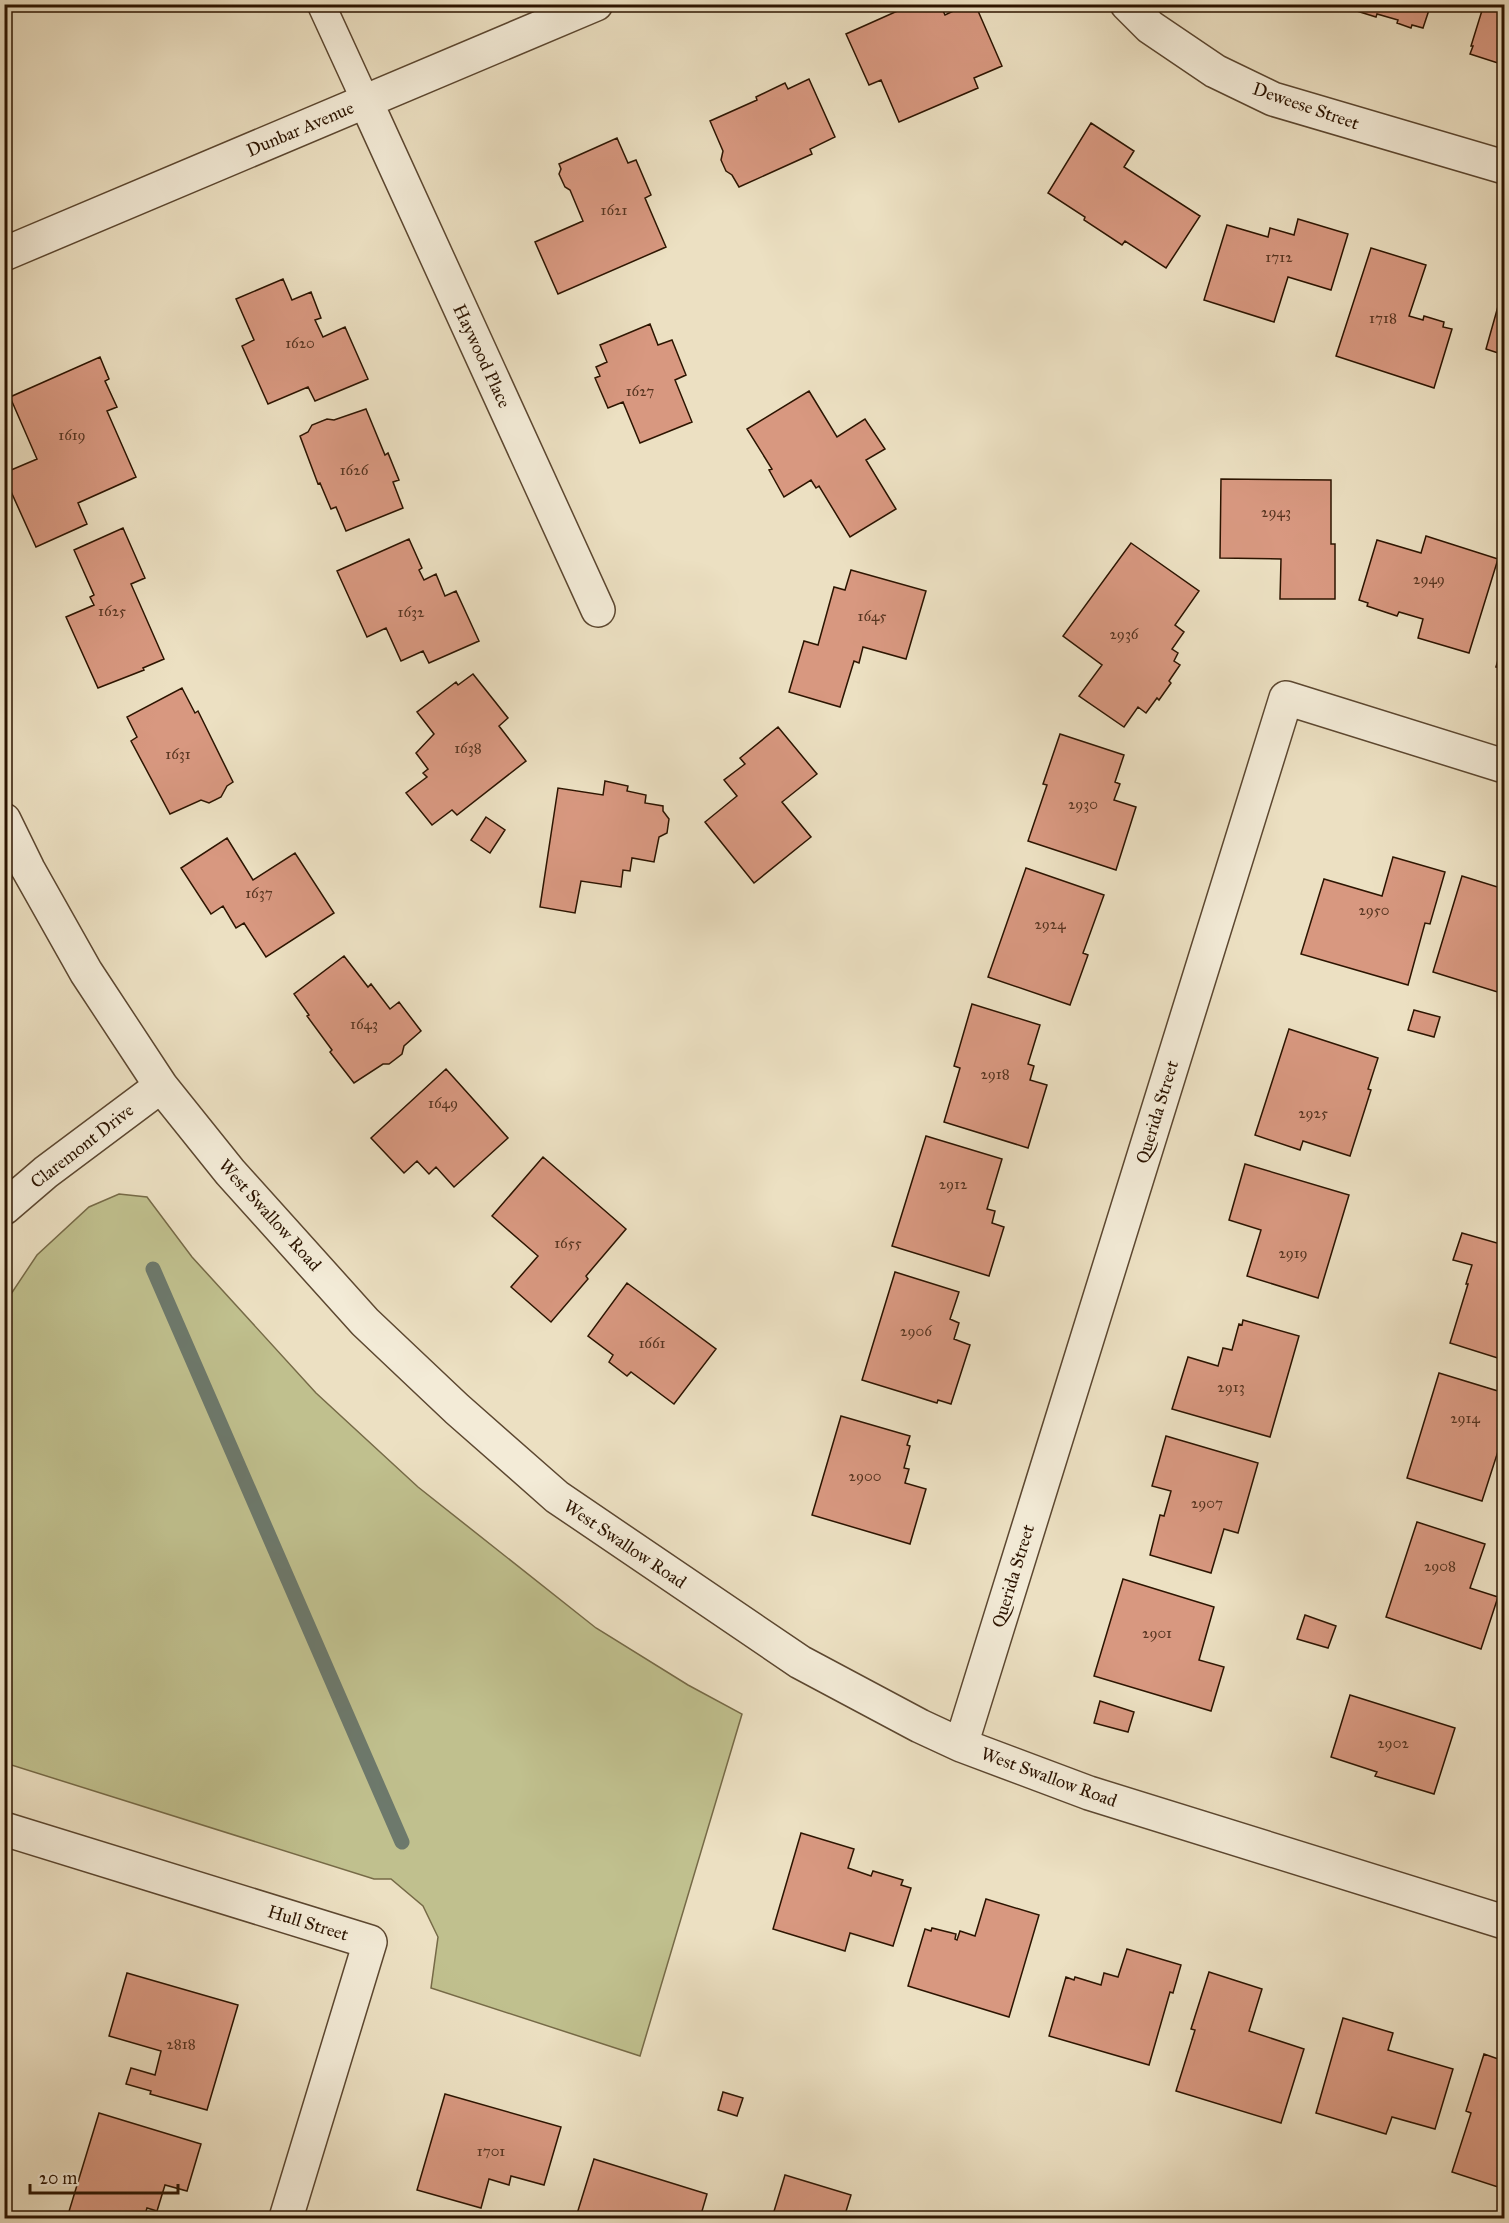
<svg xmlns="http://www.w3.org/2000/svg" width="1509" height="2223" font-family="'IM FELL Great Primer',serif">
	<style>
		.grass { fill: #c0c08e; stroke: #766a47; stroke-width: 1.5 }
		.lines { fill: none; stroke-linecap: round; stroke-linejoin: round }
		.stream { stroke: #6d796c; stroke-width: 15 }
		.building { fill: #d89880; stroke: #2c1400; stroke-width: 1.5 }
		.lane-casing { stroke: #5c4730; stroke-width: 30 }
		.street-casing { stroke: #5c4730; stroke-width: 36 }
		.lane { stroke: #f3ebd7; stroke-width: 27 }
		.street { stroke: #f3ebd7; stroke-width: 33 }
		.labels { text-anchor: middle; stroke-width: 4.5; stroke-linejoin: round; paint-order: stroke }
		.number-label { font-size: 15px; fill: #573520 }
		.street-label { font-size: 18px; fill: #2c1400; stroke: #f3ebd7 }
	</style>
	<rect width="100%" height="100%" fill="#ece0c2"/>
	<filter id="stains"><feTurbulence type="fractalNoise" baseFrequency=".00333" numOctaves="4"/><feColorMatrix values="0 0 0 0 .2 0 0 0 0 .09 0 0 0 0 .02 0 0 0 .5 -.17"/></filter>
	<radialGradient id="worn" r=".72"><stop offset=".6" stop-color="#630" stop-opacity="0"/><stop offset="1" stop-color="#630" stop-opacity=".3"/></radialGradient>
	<path class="grass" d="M119,1194l28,3 45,60 124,136 102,94 178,141 92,57 54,29 -102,342 -209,-68 7,-51 -15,-31 -32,-27h-17l-369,-116v-460l32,-48 52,-48z"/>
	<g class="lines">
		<path class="stream" d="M153,1269l249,573"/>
	</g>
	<path class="building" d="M913,4h27l5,11 23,-11h7l27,62 -28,12 4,10 -79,34 -18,-42 -12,5 -23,-51z
		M1348,4h83l-8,24 -11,-3 -1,3 -14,-5 1,-3 -21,-6 -1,3 -29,-9z
		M1484,4h20v61l-34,-11 3,-8h-2z
		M809,79l26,58 -25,12 2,5 -73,33 -7,-12 -6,-4 -5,-11 2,-9 -13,-30 47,-21 -1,-3 29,-14 3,6z
		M1091,123l43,28 -10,16 76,49 -34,52 -41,-27 -3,4 -38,-25 1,-3 -37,-24z
		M617,138l11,25 8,-3 15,35 -6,3 21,49 -108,47 -23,-52 48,-21 -13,-31 -5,-3 -6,-13 2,-5 -2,-5z
		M1298,219l50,15 -17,56 -43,-13 -14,45 -70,-22 23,-75 41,12 2,-9 24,7z
		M1371,248l55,17 -17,51 14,4 1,-4 20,6 -1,5 9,2 -18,59 -98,-32z
		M283,279l9,21 19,-8 10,26 -6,2 8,17 22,-10 23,52 -53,22 -7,-14 -40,17 -26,-58 12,-6 -18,-41z
		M1504,285v70l-18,-6z
		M650,324l8,21 14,-5 14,35 -11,5 17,42 -52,21 -17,-41 -15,6 -13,-30 5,-2 -4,-9 11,-5 -7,-17z
		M100,357l9,22 -4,2 12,26 -10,4 29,66 -58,26 9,21 -51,23 -32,-71v-3l33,-14 -27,-62z
		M809,391l28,46 28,-18 20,30 -19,11 30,49 -46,28 -31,-51 -3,2 -5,-8 -27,17 -15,-27 3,-1 -25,-40z
		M366,409l19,46 3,-2 11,27 -6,2 10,26 -57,23 -10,-24 -5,2 -11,-26 -2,1 -18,-48 8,-4 4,-7 15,-6 7,1z
		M1221,479l110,1v64h4v55h-55l1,-40 -61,-1z
		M123,528l22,50 -14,6 33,75 -21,9 1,2 -46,18 -32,-71 28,-12 -4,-8 4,-2 -20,-45z
		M1426,536l72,23 -29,94 -51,-15 5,-19 -24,-7 -2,4 -30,-10 1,-3 -9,-3 18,-60 44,13z
		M409,539l13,29 -3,2 5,10 12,-6 9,22 11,-5 23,50 -50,22 -6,-12 -22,10 -15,-33 -19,9 -30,-66z
		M1131,543l68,48 -24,34 9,7 -12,17 6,4 -4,8 6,4 -11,16 2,2 -12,17 -2,-2 -11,15 -8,-6 -14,20 -45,-31 23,-31 -39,-29z
		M851,570l75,21 -20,68 -43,-12 -4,16 -5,-2 -14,46 -51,-15 15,-51 14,4 16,-58 11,3z
		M1504,639v30l-8,-2z
		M473,674l35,44 -9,8 27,35 -69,54 -5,-5 -20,15 -26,-32 21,-16 -4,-4 5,-4 -12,-16 18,-19 -17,-22 39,-30 2,3z
		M182,688l13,25 3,-2 35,71 -6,4 -6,11 -12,6 -8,-3 -31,14 -39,-73 6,-4 -10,-20z
		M778,727l39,47 -35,28 29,35 -57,46 -49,-61 32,-26 -13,-16 21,-16 -5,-6z
		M1060,734l64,21 -9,27 5,2 -6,16 22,7 -20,63 -88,-29 19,-56 -4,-1z
		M605,781l23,5 -1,5 19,4 -1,8 18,3v5l6,8 -2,14 -8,4 -5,25 -22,-4 -2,13 -7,-1 -2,17 -40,-6 -6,32 -35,-6 18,-119 45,7z
		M486,817l19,13 -15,23 -19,-13z
		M227,838l26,42 42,-27 39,60 -68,44 -22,-34 -8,5 -13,-22 -12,8 -30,-46z
		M1393,857l52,15 -15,52 -5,-1 -17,62 -107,-31 23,-75 58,17z
		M1026,868l78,27 -21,58 5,2 -18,50 -82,-28z
		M1462,876l42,13v105l-71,-22z
		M344,956l24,31 3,-3 19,25 9,-7 22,29 -17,15 -2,8 -13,10h-6l-29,19 -24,-31 2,-2 -25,-34 2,-1 -15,-21z
		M972,1004l68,21 -12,39 6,2 -4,14 17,5 -19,63 -84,-26 16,-54 -6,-2z
		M1414,1010l26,7 -6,20 -26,-7z
		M1289,1029l89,29 -10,31 3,1 -21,66 -47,-15 -3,9 -45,-15z
		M446,1069l62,69 -54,49 -18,-20 -7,7 -12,-13 -13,12 -33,-35z
		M926,1136l76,23 -15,50 8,2 -3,12 12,4 -15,49 -97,-30z
		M543,1157l83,72 -40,47 2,3 -37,43 -40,-35 27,-31 -46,-40z
		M1245,1164l104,31 -31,103 -71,-22 14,-46 -32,-10z
		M1462,1233l42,12v115l-54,-17 18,-59h-2l6,-19 -19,-5z
		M895,1272l64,20 -9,27 9,4 -5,16 16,6 -19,59 -13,-4 -1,3 -75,-23z
		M627,1283l89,66 -42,55 -43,-32 -4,4 -18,-14 4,-7 -25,-19z
		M1243,1320l56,16 -29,101 -98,-28 16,-52 30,9 5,-18 9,2 7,-26 3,1z
		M1439,1373l59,18 2,-5 4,2v59l-4,-2 -18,56 -75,-23z
		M841,1416l69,20 -3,9 3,1 -6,22 5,1 -4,14 21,6 -16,55 -98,-29z
		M1166,1436l92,27 -20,70 -14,-4 -13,44 -61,-18 10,-40 4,1 7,-25 -19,-5z
		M1417,1522l68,22 -15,44 28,9 -17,52 -95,-32z
		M1123,1579l91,28 -15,53 25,7 -13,44 -117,-35z
		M1305,1615l31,11 -8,22 -31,-9z
		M1350,1695l105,33 -21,66 -59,-18 2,-4 -46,-15z
		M1100,1701l34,11 -6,20 -34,-9z
		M801,1833l53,16 -6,19 23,8 2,-5 30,9 -2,5 10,3 -18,58 -43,-13 -5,18 -72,-22z
		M986,1899l53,16 -30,102 -101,-31 17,-57 6,2 1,-3 24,6 -1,5 2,1 3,-9 15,5z
		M1127,1949l54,16 -8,28 -3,-1 -21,73 -100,-29 17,-59 8,3 1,-3 26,8 3,-12 14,4z
		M1209,1972l53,17 -13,42 55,18 -23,74 -105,-32 19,-61 -4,-1z
		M127,1973l111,32 -31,105 -57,-16 1,-3 -25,-7 5,-16 24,7 6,-24 -52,-15z
		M1343,2018l50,15 -5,17 65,19 -18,60 -43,-12 -6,17 -70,-21z
		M1484,2054l20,7v128l-52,-17 19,-59 -5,-2z
		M723,2092l20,6 -6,18 -19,-6z
		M445,2094l116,33 -17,58 -33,-9 -2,9 -20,-6 -8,29 -64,-18z
		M99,2113l102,31 -14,47 -22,-6 -8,26 -10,-3 -3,10h-77z
		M594,2159l113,35 -7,24 -124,-1z
		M785,2175l66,20 -7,23h-72z"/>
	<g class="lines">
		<defs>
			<path id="lane" d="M321,4l45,98"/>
			<path id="street" d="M1127,4l23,23 65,44 58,28 231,68
				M366,102l232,508
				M4,254l592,-250
				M4,820l24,49 58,103 75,114 69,86 135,150 92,87 100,88 243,165 120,64 41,19 128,48 415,129
				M4,1208l42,-36 115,-86
				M961,1745l325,-1047 218,68
				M4,1829l366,113 -84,276"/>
		</defs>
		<use href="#lane" class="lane-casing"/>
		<use href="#street" class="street-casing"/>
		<use href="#lane" class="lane"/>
		<use href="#street" class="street"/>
	</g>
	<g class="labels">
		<g class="number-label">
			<text x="614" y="215">1621</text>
			<text x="1279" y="262">1712</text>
			<text x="1383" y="323">1718</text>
			<text x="300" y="348">1620</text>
			<text x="640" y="396">1627</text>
			<text x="72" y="440">1619</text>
			<text x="354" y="475">1626</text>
			<text x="1276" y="517">2943</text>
			<text x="1429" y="584">2949</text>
			<text x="112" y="616">1625</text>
			<text x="411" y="617">1632</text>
			<text x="872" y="621">1645</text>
			<text x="1124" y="639">2936</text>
			<text x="468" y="753">1638</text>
			<text x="178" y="759">1631</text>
			<text x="1083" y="809">2930</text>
			<text x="259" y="898">1637</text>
			<text x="1374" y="915">2950</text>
			<text x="1050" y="929">2924</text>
			<text x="364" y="1029">1643</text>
			<text x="995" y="1079">2918</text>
			<text x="443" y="1108">1649</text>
			<text x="1313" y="1118">2925</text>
			<text x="953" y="1189">2912</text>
			<text x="568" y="1248">1655</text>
			<text x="1293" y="1258">2919</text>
			<text x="916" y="1336">2906</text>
			<text x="652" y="1348">1661</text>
			<text x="1231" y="1392">2913</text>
			<text x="1465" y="1423">2914</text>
			<text x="865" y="1481">2900</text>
			<text x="1207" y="1508">2907</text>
			<text x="1440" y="1571">2908</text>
			<text x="1157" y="1638">2901</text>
			<text x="1393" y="1748">2902</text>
			<text x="181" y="2049">2818</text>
			<text x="491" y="2156">1701</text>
		</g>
		<g class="street-label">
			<text transform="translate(1306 106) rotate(19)" y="6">Deweese Street</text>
			<text transform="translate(300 129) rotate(-23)" y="6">Dunbar Avenue</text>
			<text transform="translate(482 356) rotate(65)" y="6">Haywood Place</text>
			<text transform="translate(1157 1112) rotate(-73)" y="6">Querida Street</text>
			<text transform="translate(82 1146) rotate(-38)" y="6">Claremont Drive</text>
			<text transform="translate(270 1215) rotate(48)" y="6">West Swallow Road</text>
			<text transform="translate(625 1544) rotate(34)" y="6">West Swallow Road</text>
			<text transform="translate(1013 1576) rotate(-73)" y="6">Querida Street</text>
			<text transform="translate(1049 1777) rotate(20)" y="6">West Swallow Road</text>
			<text transform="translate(308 1923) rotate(17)" y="6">Hull Street</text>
		</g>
	</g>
	<rect width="1509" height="2223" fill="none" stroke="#ece0c2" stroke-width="24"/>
	<rect x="6" y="6" width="1497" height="2211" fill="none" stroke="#2c1400" stroke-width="3"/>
	<rect x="12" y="12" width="1485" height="2199" fill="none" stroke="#2c1400" stroke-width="1.5"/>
	<path d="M30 2184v9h148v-9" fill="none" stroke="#2c1400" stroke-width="3"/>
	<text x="39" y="2184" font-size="18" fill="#2c1400" stroke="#f3ebd7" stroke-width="4.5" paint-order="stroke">20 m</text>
	<rect width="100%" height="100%" filter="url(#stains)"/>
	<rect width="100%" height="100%" fill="url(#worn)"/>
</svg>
